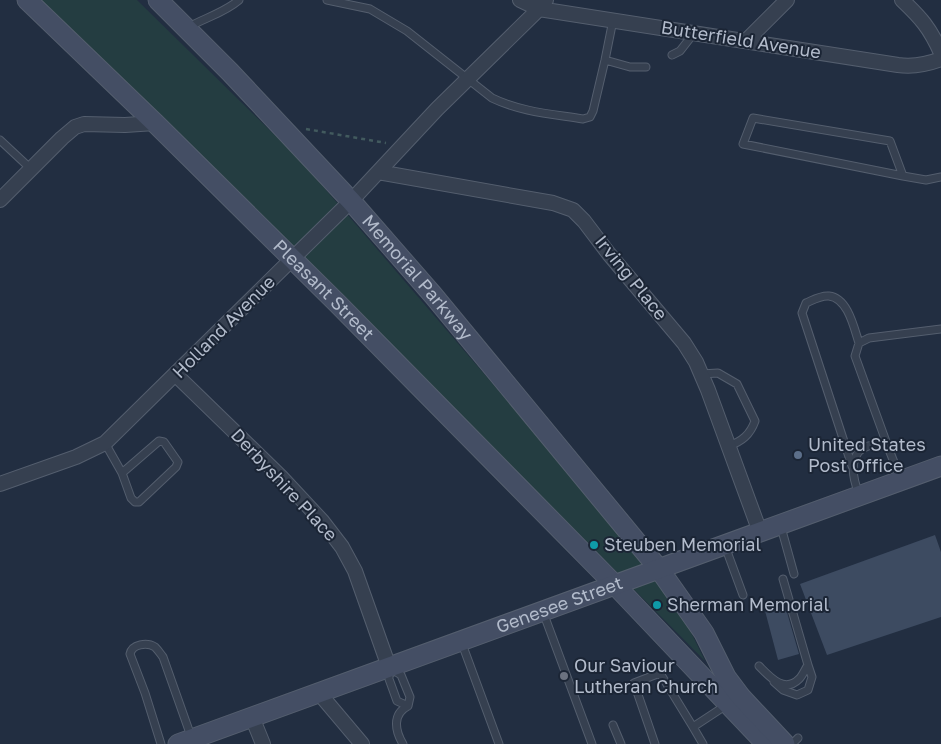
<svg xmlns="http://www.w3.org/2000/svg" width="941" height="744" font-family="'Golos Text',sans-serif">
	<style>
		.green { fill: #243d41 }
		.building { fill: #3d4b61 }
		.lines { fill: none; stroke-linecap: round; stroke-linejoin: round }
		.lane-casing { stroke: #545e6e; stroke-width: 9 }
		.street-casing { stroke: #545e6e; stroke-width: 16 }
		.secondary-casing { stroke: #545e6e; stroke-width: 21 }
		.path { stroke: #425a5e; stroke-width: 2.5; stroke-dasharray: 4 4; stroke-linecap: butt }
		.lane { stroke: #364050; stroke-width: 7 }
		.street { stroke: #364050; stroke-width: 14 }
		.secondary { stroke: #444e64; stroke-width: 19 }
		.service-dot { fill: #5c6f8a; stroke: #1b2535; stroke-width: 2 }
		.culture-dot { fill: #0f9aa8; stroke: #1b2535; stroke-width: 2 }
		.worship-dot { fill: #6b7280; stroke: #1b2535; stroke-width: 2 }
		.labels { text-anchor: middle; stroke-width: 4; stroke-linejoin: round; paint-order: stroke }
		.street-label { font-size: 18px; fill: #b2bbcb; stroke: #1b2535 }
		.poi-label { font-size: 18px; fill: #b2bbcb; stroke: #1b2535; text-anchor: start }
	</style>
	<rect width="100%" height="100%" fill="#222e41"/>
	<path class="green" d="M39,0h98l162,159 60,69 211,246 113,142 22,45 -395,-398z"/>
	<path class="building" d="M935,535l6,17v65l-114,38 -27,-71z
		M784,602l15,52 -21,6 -14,-53z"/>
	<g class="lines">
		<defs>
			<path id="lane" d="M327,0l43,9 37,22 85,67c29,14 60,16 91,21l7,-2 3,-6 12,-51 8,-40
				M187,28c17,-10 37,-15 52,-28
				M672,55l8,-4 14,-18
				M605,60l25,7h16
				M0,140l31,29
				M903,176l-13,-35 -137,-23 -10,26 160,32 23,4 15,-3
				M701,374l17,-1 19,11 18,37c-5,14 -13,20 -26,25
				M105,443l17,30 9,25 4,4h4l37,-35 2,-5 -14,-20 -5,-1 -37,32
				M888,447l-33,-91 4,-13 10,-5 72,-9
				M852,466l-50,-153 4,-10c7,-3 15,-8 23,-7 19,2 25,32 30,47
				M859,494c-11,-27 -8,-56 29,-47l13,33
				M781,527l13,47
				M725,546l18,49
				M543,612l49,132
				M461,641l38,103
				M759,666c10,10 25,28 40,13 4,-4 6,-10 9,-14l-25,-86
				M774,682l9,8 14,5 11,-5 4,-13 -4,-12
				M613,725l8,19
				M161,744l-16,-51 -15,-39c2,-10 17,-12 25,-7 3,3 5,6 8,10l29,82
				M403,744c-8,-13 -11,-30 5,-38l2,-9 -9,-22 -12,-8v12l8,22 11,5
				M655,744l-21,-61 26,-10 33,54
				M703,744l-10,-17 35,-23
				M792,744l6,-6"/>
			<path id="street" d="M520,0l19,9 359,56c16,2 28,0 43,-6
				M902,0c19,18 28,28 39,53
				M747,40l40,-40
				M378,172l175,31 20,7 11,11 25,33 75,89 12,19 12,28 52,142
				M0,200l62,-62 13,-11 9,-3 41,1 30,-2
				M176,375l105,102 41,44 20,26 13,24 34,96
				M0,484l76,-27 29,-14 246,-242 86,-92 102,-100 7,-9
				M319,693l43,51
				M252,717l11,27"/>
			<g id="secondary">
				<path id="s1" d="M27,0l128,123 182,180 278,282 151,159"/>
				<path id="s2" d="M158,0l72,72 121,129 82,94 226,274 45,64 22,44 15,20 44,47"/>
				<path id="s3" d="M178,744l763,-278"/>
			</g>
		</defs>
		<use href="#lane" class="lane-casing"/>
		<use href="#street" class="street-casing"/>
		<use href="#secondary" class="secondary-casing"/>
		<path class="path" d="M306,129l80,14"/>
		<use href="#lane" class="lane"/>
		<use href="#street" class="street"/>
		<use href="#secondary" class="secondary"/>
	</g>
	<circle class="service-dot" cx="798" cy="455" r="5"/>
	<g class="culture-dot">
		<circle cx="594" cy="545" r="5"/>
		<circle cx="657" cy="605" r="5"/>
	</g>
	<circle class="worship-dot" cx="564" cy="676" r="5"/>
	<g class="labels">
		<g class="street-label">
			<text transform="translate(741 40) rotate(9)" y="6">Butterfield Avenue</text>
			<text dy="6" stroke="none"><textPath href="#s2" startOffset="380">Memorial Parkway</textPath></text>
			<text transform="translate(631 278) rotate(51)" y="6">Irving Place</text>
			<text dy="6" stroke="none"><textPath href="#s1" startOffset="415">Pleasant Street</textPath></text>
			<text transform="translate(224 327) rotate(-45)" y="6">Holland Avenue</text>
			<text transform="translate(284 485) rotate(47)" y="6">Derbyshire Place</text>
			<text dy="6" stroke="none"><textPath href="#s3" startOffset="406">Genesee Street</textPath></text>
		</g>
		<g class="poi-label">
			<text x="808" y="451">United States<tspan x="808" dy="21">Post Office</tspan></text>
			<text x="604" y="551">Steuben Memorial</text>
			<text x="667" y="611">Sherman Memorial</text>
			<text x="574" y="672">Our Saviour<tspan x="574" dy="21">Lutheran Church</tspan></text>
		</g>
	</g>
</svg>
